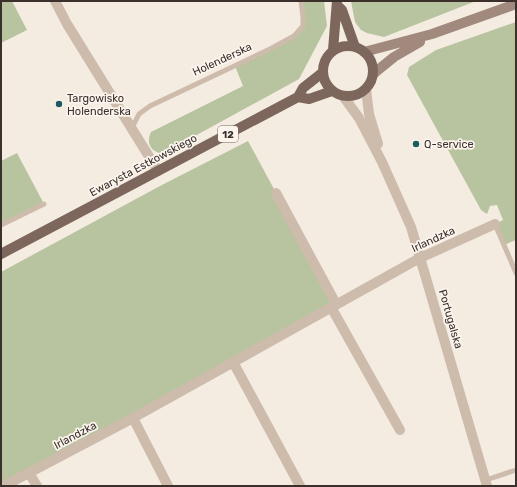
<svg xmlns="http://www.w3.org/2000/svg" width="517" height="487" font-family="Rubik,sans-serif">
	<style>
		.green { fill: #b8c4a0 }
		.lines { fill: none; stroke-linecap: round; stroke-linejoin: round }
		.lane { stroke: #cdbbac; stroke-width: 5 }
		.street { stroke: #cdbbac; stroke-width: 10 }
		.secondary { stroke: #a18a7d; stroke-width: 10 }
		.primary { stroke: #7d675c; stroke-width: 10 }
		.poi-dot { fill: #1f5a5e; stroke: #fbf5ee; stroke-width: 1.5 }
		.labels { text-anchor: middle; stroke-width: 3.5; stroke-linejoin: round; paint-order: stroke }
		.shield { fill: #fbf5ee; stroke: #756b66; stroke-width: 1 }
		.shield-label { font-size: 10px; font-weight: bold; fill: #3b302b }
		.street-label { font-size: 11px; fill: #3b302b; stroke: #fbf5ee }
		.poi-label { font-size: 11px; fill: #3b302b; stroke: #fbf5ee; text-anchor: start }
	</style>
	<rect width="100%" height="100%" fill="#f4ebe1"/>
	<path class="green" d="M1,1h11l15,29 -26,13z
		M301,1h23l3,25 -28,53 -137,75c-12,-3 -16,-11 -11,-22l92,-46 -8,-20 49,-23 19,-17z
		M351,1h125l-92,36 -17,-4 -6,-3 -6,-8z
		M516,22v218l-12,5 -9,-21 8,-4 -6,-15 -7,1 -3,8 -6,-4 -74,-135 2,-8 27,-17z
		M248,141l88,163 -335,182v-214l159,-86z
		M17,153l27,51 -43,21v-64z"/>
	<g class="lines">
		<path class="lane" d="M132,128l7,-14 11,-8 120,-57 24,-13 9,-10v-9l-2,-16
			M495,224l21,49
			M1,225l43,-21
			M486,480l30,-10"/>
		<path class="street" d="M55,1l12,23 91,147
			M366,89l3,25 9,30
			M343,96l16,22 23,44 29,65 76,259
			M276,193l60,111
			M331,307l69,123
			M233,362l67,124
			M133,418l35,68
			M29,473l8,13
			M4,486l129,-68 287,-160 75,-34"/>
		<path class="secondary" d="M364,52l68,-18 84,-30
			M373,74l21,-17 26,-15"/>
		<path class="primary" d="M337,5l5,5 13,37
			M323 71a25 25 0 1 1 50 0a25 25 0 1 1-50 0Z
			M333,50l4,-49
			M298,97l11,2 23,-8
			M1,254l297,-157 5,-9 19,-15"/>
	</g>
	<g class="poi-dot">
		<circle cx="59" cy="104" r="4"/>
		<circle cx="416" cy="144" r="4"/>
	</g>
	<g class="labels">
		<rect class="shield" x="218" y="126" width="20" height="16" rx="3"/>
		<g class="shield-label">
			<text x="228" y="138">12</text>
		</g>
		<g class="street-label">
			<text transform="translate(222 59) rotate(-25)" y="4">Holenderska</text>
			<text transform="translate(143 165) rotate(-28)" y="4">Ewarysta Estkowskiego</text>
			<text transform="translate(433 239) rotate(-25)" y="4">Irlandzka</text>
			<text transform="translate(451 319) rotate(74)" y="4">Portugalska</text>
			<text transform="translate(75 435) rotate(-28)" y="4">Irlandzka</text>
		</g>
		<g class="poi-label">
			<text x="67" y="102">Targowisko<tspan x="67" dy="13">Holenderska</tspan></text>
			<text x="424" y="148">Q-service</text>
		</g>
	</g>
	<rect width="517" height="487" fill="none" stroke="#3b302b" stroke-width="4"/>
</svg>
